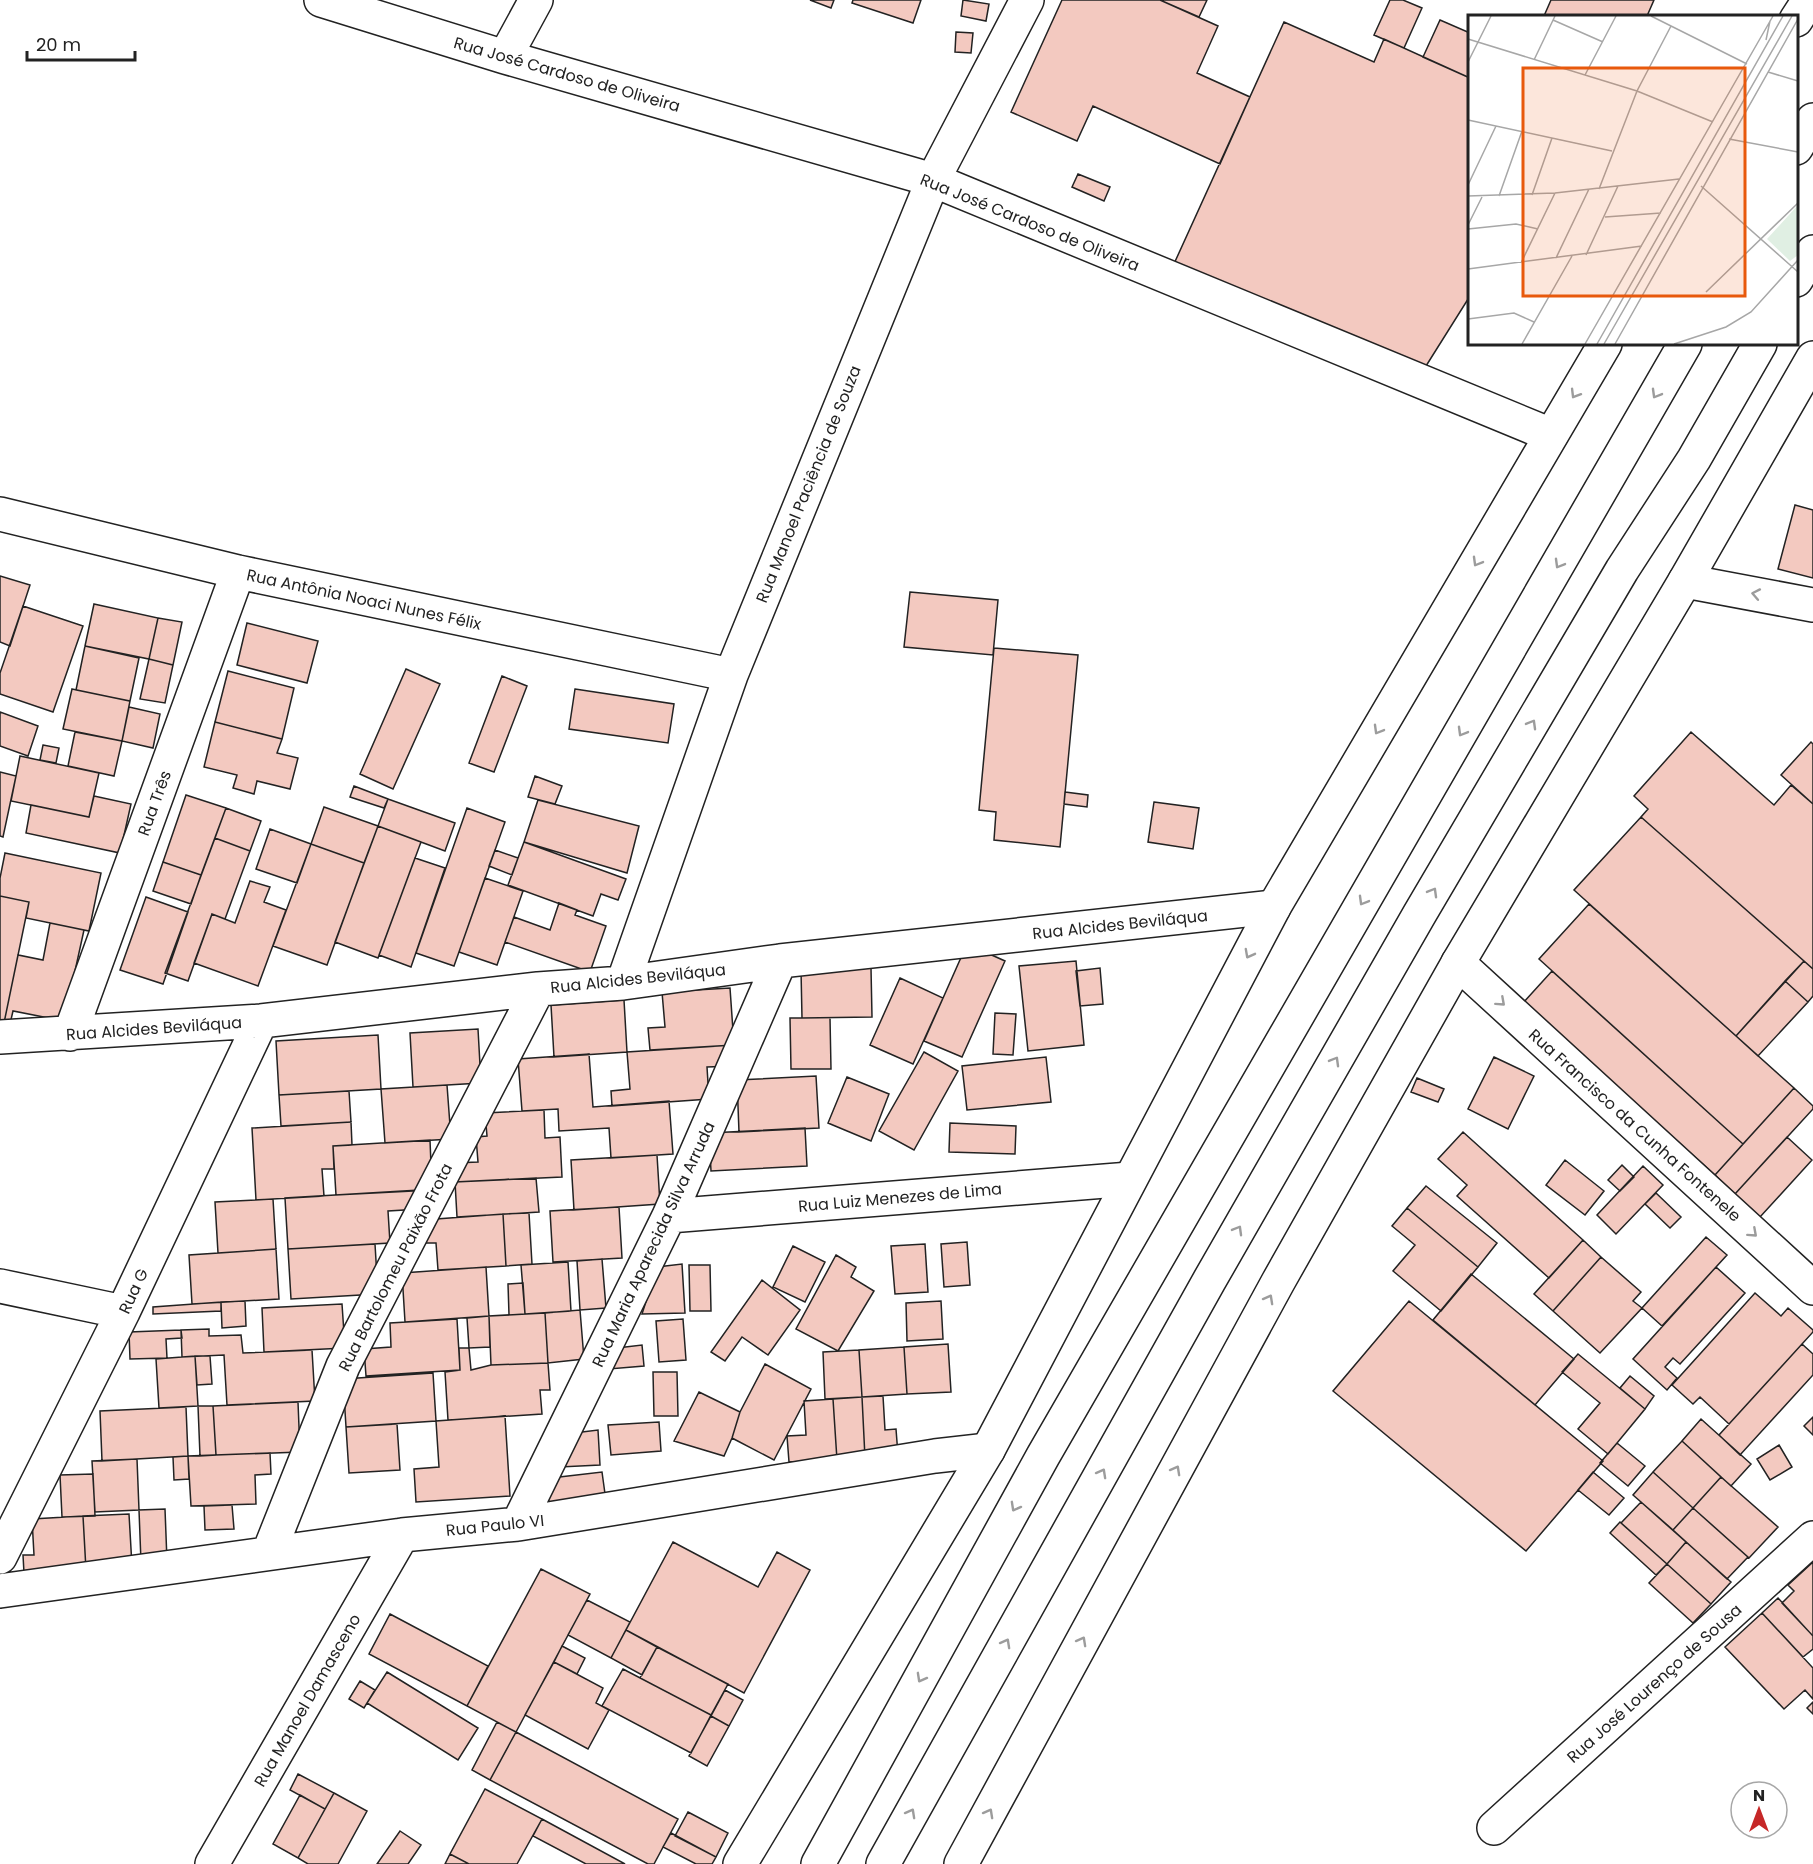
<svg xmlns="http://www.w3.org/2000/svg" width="1813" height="1864" font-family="Poppins,sans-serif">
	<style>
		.building { fill: #f3c9c0; stroke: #222; stroke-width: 1.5 }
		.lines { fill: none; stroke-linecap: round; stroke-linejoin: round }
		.street-casing { stroke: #222; stroke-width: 36 }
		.secondary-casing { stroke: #222; stroke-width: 36 }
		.highway-casing { stroke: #222; stroke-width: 36 }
		.street { stroke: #fff; stroke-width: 33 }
		.secondary { stroke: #fff; stroke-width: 33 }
		.highway { stroke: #fff; stroke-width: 33 }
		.oneway { stroke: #9c9c9c }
		.labels { text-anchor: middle; stroke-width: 4.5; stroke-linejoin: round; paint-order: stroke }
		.street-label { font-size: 16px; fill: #222; stroke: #fff }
		.inset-road { fill: none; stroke: #a7a7a7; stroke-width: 1.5 }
		.view { fill: #e8590c; fill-opacity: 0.15; stroke: #e8590c; stroke-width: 3 }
		.inset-edge { fill: none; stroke: #222; stroke-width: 3 }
	</style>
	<rect width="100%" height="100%" fill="#fff"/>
	<path class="building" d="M810,0h24l-3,8z
		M853,0h68l-8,23 -61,-20z
		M963,0l26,4 -3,17 -25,-5z
		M1062,0h98l58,26 -21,47 53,24 -30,67 -127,-58 -16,35 -66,-29z
		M1160,0h47l-8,17z
		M1390,0h13l19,8 -18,40 -30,-13z
		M1551,0h103l-7,16h-103z
		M1440,20l30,13v45l-47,-21z
		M1284,22l90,40 10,-23 86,39v218l-44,70 -253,-100z
		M956,32l17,1 -2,20 -16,-1z
		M1078,174l32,13 -6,14 -32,-14z
		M1795,505l18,5v68l-35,-9z
		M0,576l30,9 -20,61 -10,-4z
		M910,592l88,8 -5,55 -89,-8z
		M94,604l64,14 -9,41 -64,-13z
		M23,606l60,20 -30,86 -53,-18v-21z
		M158,618l24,4 -9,43 -24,-6z
		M247,623l71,18 -11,42 -70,-18z
		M85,646l54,12 -9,43 -54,-11z
		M994,648l84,7 -18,192 -66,-7 2,-28 -17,-2z
		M149,659l24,6 -8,38 -25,-4z
		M406,669l34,15 -47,105 -33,-15z
		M228,671l66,17 -12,51 -67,-17z
		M502,676l25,10 -33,86 -25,-9z
		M72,689l58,12 -8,40 -59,-12z
		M575,689l99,15 -6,39 -99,-14z
		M129,707l31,7 -7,34 -31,-7z
		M0,712l38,14 -10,30 -28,-10z
		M215,722l67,17 -5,14 21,5 -8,31 -33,-8 -3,13 -21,-6 4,-13 -33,-8z
		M75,732l47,9 -8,35 -46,-10z
		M1691,732l83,73 17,-20 22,19v165l-172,-152 7,-8 -14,-13z
		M1811,742l2,2v60l-32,-29z
		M43,745l16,3 -3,15 -16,-3z
		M20,756l79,17 -10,44 -78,-16z
		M0,772l16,4 -13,61 -3,-1z
		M535,776l27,10 -7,18 -27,-7z
		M354,786l34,13 -4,9 -34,-11z
		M1065,792l23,3 -1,12 -23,-3z
		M186,795l40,13 -25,67 -38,-13z
		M94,796l37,8 -11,49 -94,-20 5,-28 58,12z
		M388,799l67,24 -10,28 -67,-25z
		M538,800l101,26 -12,47 -103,-31z
		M1154,802l45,6 -6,41 -45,-7z
		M324,807l54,19 -14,37 -53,-19z
		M226,808l35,13 -11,30 -35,-13z
		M467,808l38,14 -51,144 -38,-13z
		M1641,817l163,144 -68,75 -162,-146z
		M378,826l43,16 -43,116 -43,-16z
		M270,829l41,15 -14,39 -41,-14z
		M215,838l35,13 -25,68 -13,-5 -24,67 -23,-8z
		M524,842l102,37 -8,21 -17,-6 -8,22 -85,-31z
		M311,844l53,19 -37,102 -54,-19z
		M495,850l23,8 -6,17 -23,-9z
		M5,853l96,20 -12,58 -63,-13 3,-16 -29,-6v-18z
		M415,858l30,10 -34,99 -32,-12z
		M163,862l38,13 -10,29 -38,-13z
		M485,878l38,13 -26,74 -38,-13z
		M250,881l20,6 -6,15 22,8 -28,76 -64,-23 18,-49 23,9z
		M0,896l29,6 -25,121 -4,-1z
		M146,897l42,15 -25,72 -43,-14z
		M559,903l18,7 -2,5 31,11 -16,46 -85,-30 9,-25 36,13z
		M1589,904l205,184 -51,56 -204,-185z
		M50,923l34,7 -20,91 -51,-10 -3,13 -6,-1 14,-68 25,5z
		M967,944l38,17 -43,96 -38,-16z
		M1076,961l8,84 -56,6 -9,-85z
		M1804,961l9,8v27l-5,6 -23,-21z
		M871,968l1,49 -70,1 -1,-48z
		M1100,968l3,36 -23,2 -4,-35z
		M1552,971l191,173 -28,31 -192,-172z
		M900,978l43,20 -30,66 -43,-19z
		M1785,981l23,21 -50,54 -22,-20z
		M730,988l4,57 -84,5 -2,-22 17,-1 -3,-35z
		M624,1000l3,52 -73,5 -3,-52z
		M995,1013l21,1 -3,41 -20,-1z
		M790,1018h40l1,51h-40z
		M478,1029l3,54 -68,4 -3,-54z
		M378,1035l3,54 -102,6 -3,-54z
		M734,1045l1,21 -28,1 2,32 -97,7 -1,-15 19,-2 -3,-37z
		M924,1052l34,19 -44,79 -35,-19z
		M589,1054l4,53 76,-6 4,53 -62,4 -2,-30 -50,3 -1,-22 -36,2 -4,-52z
		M1046,1057l5,45 -84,8 -5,-44z
		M1494,1057l40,19 -26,53 -40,-20z
		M816,1076l3,52 -80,4 -2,-52z
		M847,1077l42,17 -18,47 -43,-18z
		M1417,1078l27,11 -6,13 -27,-10z
		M447,1085l4,54 -66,4 -4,-54z
		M1794,1088l19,18v3l-78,85 -20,-19z
		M349,1091l2,31 -70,4 -2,-31z
		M544,1110l1,28 15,-1 2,40 -107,5 -1,-19 24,-1 -2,-25 11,-1 -2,-23z
		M351,1122l1,23 -19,1 1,23h-12l2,27 -68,4 -4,-72z
		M950,1123l66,3 -1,28 -66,-2z
		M805,1128l2,38 -96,5 -2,-38z
		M1463,1132l120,108 -34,38 -92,-82 10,-11 -29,-26z
		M1787,1137l25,23 -52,57 -25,-23z
		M430,1140l2,50 -96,5 -3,-49z
		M657,1155l3,49 -86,6 -3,-50z
		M1565,1160l39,31 -19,24 -39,-30z
		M1622,1165l12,12 -14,14 -12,-11z
		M1643,1166l20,19 -47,49 -19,-19z
		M536,1178l3,34 -82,5 -2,-35z
		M1426,1186l71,57 -19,24 -71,-59z
		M419,1190l2,19 -33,2 2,32 -102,6 -3,-51z
		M1656,1193l25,24 -11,11 -25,-24z
		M273,1199l3,50 -58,4 -3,-51z
		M619,1207l3,51 -69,4 -3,-51z
		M1407,1208l71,59 -37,44 -48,-40 22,-26 -23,-19z
		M529,1213l3,51 -26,2 -3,-52z
		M503,1214l3,52 -68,4 -2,-27h-11l-2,-23z
		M1706,1237l21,18 -65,71 -20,-18z
		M1583,1240l18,17 -48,54 -19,-17z
		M967,1242l3,43 -26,2 -3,-43z
		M375,1244l3,50 -87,5 -3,-50z
		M925,1244l3,48 -33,2 -4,-48z
		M793,1246l32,16 -20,40 -32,-15z
		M276,1249l3,50 -87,5 -3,-49z
		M836,1255l20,12 -5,10 23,14 -36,60 -42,-22z
		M1601,1257l40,35 -8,9 9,7 -42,45 -47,-42z
		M602,1259l4,49 -26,2 -3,-49z
		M568,1262l3,49 -46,3 -4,-49z
		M682,1264l3,49 -43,1 15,-47z
		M689,1265h21l1,46h-21z
		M486,1267l3,49 -84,6 -3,-49z
		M1716,1267l29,26 -65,71 -7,-6 -8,9 12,11 -10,12 -34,-31z
		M1471,1274l103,85 -39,46 -102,-85z
		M762,1280l38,30 -32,45 -26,-18 -17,24 -14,-9z
		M523,1283l2,31 -16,1 -1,-31z
		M1755,1293l26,23 7,-8 25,22v2l-84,92 -29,-27 -7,7 -21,-19z
		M245,1301l1,25 -24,2 -1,-26z
		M941,1301l2,38 -36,2 -1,-38z
		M1409,1301l194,160 -77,90 -193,-160z
		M221,1302v9l-68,3v-7z
		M342,1304l3,44 -81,4 -2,-44z
		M580,1310l4,49 -36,4 -3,-50z
		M545,1313l3,50 -57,2 -2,-49z
		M489,1316l1,31 -21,1 -2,-30z
		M457,1319l3,51 -94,6 -2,-27 27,-2 -1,-24z
		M683,1319l3,41 -27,2 -3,-41z
		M209,1329v7l32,-1 2,18 69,-3 3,51 -88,4 -3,-50 -42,2 -1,-27z
		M181,1330l1,8 -16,1 1,19 -37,1 -1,-27z
		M948,1344l3,48 -44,2 -3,-47z
		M1802,1344l11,10v21l-73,80 -21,-20z
		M642,1345l2,21 -35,3 8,-21z
		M904,1347l3,47 -45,3 -3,-47z
		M459,1348h10l2,22 20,-5 57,-2 2,27h-10l2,24 -94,6 -3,-48 15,-2z
		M859,1350l3,47 -37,2 -2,-47z
		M1578,1354l67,55 -37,45 -30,-25 22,-26 -38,-31z
		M195,1356l3,50 -39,2 -3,-49z
		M195,1356h15l2,28 -15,1z
		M765,1364l46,25 -37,71 -42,-22 8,-26z
		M653,1372h24l1,44h-24z
		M433,1373l3,48 -90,6 -3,-48z
		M1630,1376l24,20 -9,13 -25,-21z
		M699,1392l41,20 -8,26 -8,18 -50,-15z
		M883,1396l2,34 11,-1 2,26 -33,3 -3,-61z
		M862,1397l3,61 -28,2 -4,-61z
		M833,1399l4,61 -48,2 -2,-26 19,-1 -2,-34z
		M298,1402l2,50 -84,3 -3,-49z
		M198,1406h15l3,49 -16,1z
		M186,1407l2,49 -86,5 -2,-50z
		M505,1416l5,80 -94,6 -2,-33 25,-2 -3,-46z
		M1813,1417v18l-9,-9z
		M1701,1419l50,45 -20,22 -49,-45z
		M659,1422l2,29 -50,4 -3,-30z
		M397,1424l3,46 -51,3 -3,-46z
		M598,1430l2,35 -40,2 14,-34z
		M1682,1441l39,36 -28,31 -40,-36z
		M1617,1443l28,23 -17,20 -28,-23z
		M1779,1445l13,22 -22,13 -13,-21z
		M270,1453l1,21 -16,1 1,29 -65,2 -3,-50z
		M188,1456l1,23 -15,1 -1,-23z
		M137,1459l2,51 -44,2 -3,-51z
		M602,1472l4,29 -62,6 7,-29z
		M1593,1472l31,26 -15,17 -31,-25z
		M1653,1472l40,36 -20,22 -40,-35z
		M93,1474l2,42 -33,1 -2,-42z
		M1721,1477l57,50 -29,31 -56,-50z
		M1641,1502l45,40 -19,22 -46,-41z
		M232,1505l2,24 -29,1 -1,-24z
		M1693,1508l55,49 -21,22 -54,-49z
		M165,1509l2,52 -26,1 -2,-52z
		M129,1514l3,52 -46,4 -3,-54z
		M83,1516l3,54 -62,3 -1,-18h11l-2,-36z
		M1620,1522l47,42 -11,11 -46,-42z
		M673,1542l85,45 19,-35 33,18 -66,123 -118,-63z
		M1686,1542l45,40 -20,22 -44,-40z
		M1813,1562v74l-31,-33 12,-12 -6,-6z
		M1667,1564l44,40 -18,19 -44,-40z
		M541,1569l49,25 -74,138 -49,-26z
		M1778,1598l35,38v13l-10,8 -41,-44z
		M587,1600l43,22 -19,36 -43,-23z
		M1762,1613l51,55v31l-8,-9 -21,19 -59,-62z
		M390,1614l98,52 -21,40 -98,-52z
		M626,1630l31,17 -15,28 -31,-17z
		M562,1646l23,12 -8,16 -23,-12z
		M657,1647l71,37 -17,31 -71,-37z
		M554,1662l49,26 -7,15 13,7 -21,39 -63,-34z
		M623,1669l88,46 -20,38 -89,-47z
		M387,1672l91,56 -20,32 -91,-57z
		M360,1681l15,9 -11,18 -15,-9z
		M725,1690l18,10 -14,26 -18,-10z
		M1813,1702v12l-6,-6z
		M711,1716l18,10 -22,40 -18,-10z
		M497,1722l19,10 -26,48 -18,-10z
		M516,1732l162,87 -24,45h-6l-158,-84z
		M298,1774l36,19 -9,16 -35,-19z
		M485,1789l57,30 -25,45h-48l-19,-10z
		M334,1793l33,18 -29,53h-30l-10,-6z
		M300,1795l25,14 -27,49 -25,-14z
		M688,1812l40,21 -12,24 -41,-21z
		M542,1819l83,45h-39l-53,-28z
		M400,1831l21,14 -13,19h-31z
		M671,1833l45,24 -4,7h-16l-33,-17z
		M450,1854l19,10h-24z"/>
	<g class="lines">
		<defs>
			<path id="street" d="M321,0l184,57 428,123 618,255
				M505,57l31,-57
				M0,514l238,58 493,103
				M1685,581l128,24
				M1458,963l355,325
				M623,983l108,-308 202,-495 94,-180
				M70,1034l168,-462
				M0,1037l261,-16 277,-32 85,-6 157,-22 494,-54
				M669,1216l461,-37
				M0,1286l123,26
				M518,1524l151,-308 111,-255
				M269,1552l74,-186 195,-377
				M0,1557l123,-245 138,-291
				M0,1591l402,-56 116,-11 417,-68 53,-6
				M1494,1828l319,-290
				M212,1864l190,-329"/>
			<path id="secondary" d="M1796,20l13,-20
				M740,1864l248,-414 286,-543 331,-563
				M961,1864l317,-582 180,-319 227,-382 128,-223"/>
			<path id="highway" d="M1796,148l17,-28
				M1796,280l17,-28
				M818,1864l225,-408 642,-1112
				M883,1864l326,-583 210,-366 203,-345 72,-111 66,-115"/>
		</defs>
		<use href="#street" class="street-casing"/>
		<use href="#secondary" class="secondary-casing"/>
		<use href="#highway" class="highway-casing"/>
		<use href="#street" class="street"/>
		<use href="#secondary" class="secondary"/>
		<use href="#highway" class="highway"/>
	</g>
	<defs><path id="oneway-chevron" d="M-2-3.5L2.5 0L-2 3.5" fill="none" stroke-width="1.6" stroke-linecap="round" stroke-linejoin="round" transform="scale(1.5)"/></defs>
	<g class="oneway">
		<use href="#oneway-chevron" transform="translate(1575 394) rotate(121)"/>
		<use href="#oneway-chevron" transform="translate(1656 394) rotate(120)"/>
		<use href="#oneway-chevron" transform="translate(1477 562) rotate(120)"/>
		<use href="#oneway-chevron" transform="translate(1559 564) rotate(120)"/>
		<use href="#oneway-chevron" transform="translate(1756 594) rotate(-169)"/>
		<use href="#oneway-chevron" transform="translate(1532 724) rotate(-60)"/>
		<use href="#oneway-chevron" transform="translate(1378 730) rotate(120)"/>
		<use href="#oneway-chevron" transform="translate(1462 732) rotate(120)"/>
		<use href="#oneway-chevron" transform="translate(1433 892) rotate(-60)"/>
		<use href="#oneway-chevron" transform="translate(1363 901) rotate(120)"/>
		<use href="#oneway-chevron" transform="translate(1249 954) rotate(118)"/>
		<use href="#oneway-chevron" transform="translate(1501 1002) rotate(42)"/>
		<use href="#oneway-chevron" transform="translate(1335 1061) rotate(-60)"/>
		<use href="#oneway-chevron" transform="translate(1238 1230) rotate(-60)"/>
		<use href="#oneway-chevron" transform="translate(1753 1233) rotate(42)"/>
		<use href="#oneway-chevron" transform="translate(1269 1299) rotate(-61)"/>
		<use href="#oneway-chevron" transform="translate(1176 1470) rotate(-61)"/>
		<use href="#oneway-chevron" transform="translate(1102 1473) rotate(-61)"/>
		<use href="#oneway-chevron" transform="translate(1015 1507) rotate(119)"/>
		<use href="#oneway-chevron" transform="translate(1082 1641) rotate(-61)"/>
		<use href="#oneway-chevron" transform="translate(1006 1643) rotate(-61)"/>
		<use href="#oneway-chevron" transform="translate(921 1678) rotate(119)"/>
		<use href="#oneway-chevron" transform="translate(911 1813) rotate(-61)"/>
		<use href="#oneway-chevron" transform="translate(989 1813) rotate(-61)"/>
	</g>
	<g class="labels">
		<g class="street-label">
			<text transform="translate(567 74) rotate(16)" y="6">Rua José Cardoso de Oliveira</text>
			<text transform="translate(1030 222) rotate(22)" y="6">Rua José Cardoso de Oliveira</text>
			<text transform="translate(808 484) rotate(-68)" y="6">Rua Manoel Paciência de Souza</text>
			<text transform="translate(364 599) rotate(12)" y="6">Rua Antônia Noaci Nunes Félix</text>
			<text transform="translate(154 803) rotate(-70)" y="6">Rua Três</text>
			<text transform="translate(1120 924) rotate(-6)" y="6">Rua Alcides Beviláqua</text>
			<text transform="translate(638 978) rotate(-6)" y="6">Rua Alcides Beviláqua</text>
			<text transform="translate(154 1028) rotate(-4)" y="6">Rua Alcides Beviláqua</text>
			<text transform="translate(1635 1125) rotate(42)" y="6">Rua Francisco da Cunha Fontenele</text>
			<text transform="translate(900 1197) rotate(-5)" y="6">Rua Luiz Menezes de Lima</text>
			<text transform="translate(653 1244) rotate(-65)" y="6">Rua Maria Aparecida Silva Arruda</text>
			<text transform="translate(395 1267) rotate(-63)" y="6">Rua Bartolomeu Paixão Frota</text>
			<text transform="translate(133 1291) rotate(-65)" y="6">Rua G</text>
			<text transform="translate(495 1525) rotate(-6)" y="6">Rua Paulo VI</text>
			<text transform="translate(1654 1683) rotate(-42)" y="6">Rua José Lourenço de Sousa</text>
			<text transform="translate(307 1700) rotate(-60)" y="6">Rua Manoel Damasceno</text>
		</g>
	</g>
	<g transform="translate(1468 15)">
		<rect width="330" height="330" fill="#fff"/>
		<path d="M330,190v50l-8,6 -23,-22z" fill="#e0efe3"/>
		<path class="inset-road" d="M183,1l96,48M85,5l50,22M0,24l169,52 76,31M298,25l4,-19M66,45l21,-44M0,47l23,-46M300,57l30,9M117,60l31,-59M0,105l144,31M261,124l69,13M0,170l28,-59M233,171l97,86M131,174l38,-98 34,-65M64,180l20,-57M0,181l87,-3 124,-14M31,181l23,-65M137,202l56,-4M0,210l14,-28M0,214l48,-5 22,5M118,240l32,-69M88,243l33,-69M53,248l34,-70M0,254l174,-23M238,277l92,-89M0,304l46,-6 20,9M54,329l50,-88M117,329l188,-328M129,329l186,-328M136,329l188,-328M147,329l183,-325M206,329l52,-17 25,-15 47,-52"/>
		<path class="view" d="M55,53h222v228h-222z"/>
		<rect width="330" height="330" class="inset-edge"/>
	</g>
	<g transform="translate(1759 1810)"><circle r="28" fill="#ffffff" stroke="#a7a7a7" stroke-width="1.5"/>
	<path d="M0-4.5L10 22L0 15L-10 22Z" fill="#c62828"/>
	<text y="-9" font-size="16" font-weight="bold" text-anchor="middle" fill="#222222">N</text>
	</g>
	<path d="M27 51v9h108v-9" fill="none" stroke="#222222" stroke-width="3"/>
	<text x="36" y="51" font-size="18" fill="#222222" stroke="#ffffff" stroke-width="4.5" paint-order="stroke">20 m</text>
</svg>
